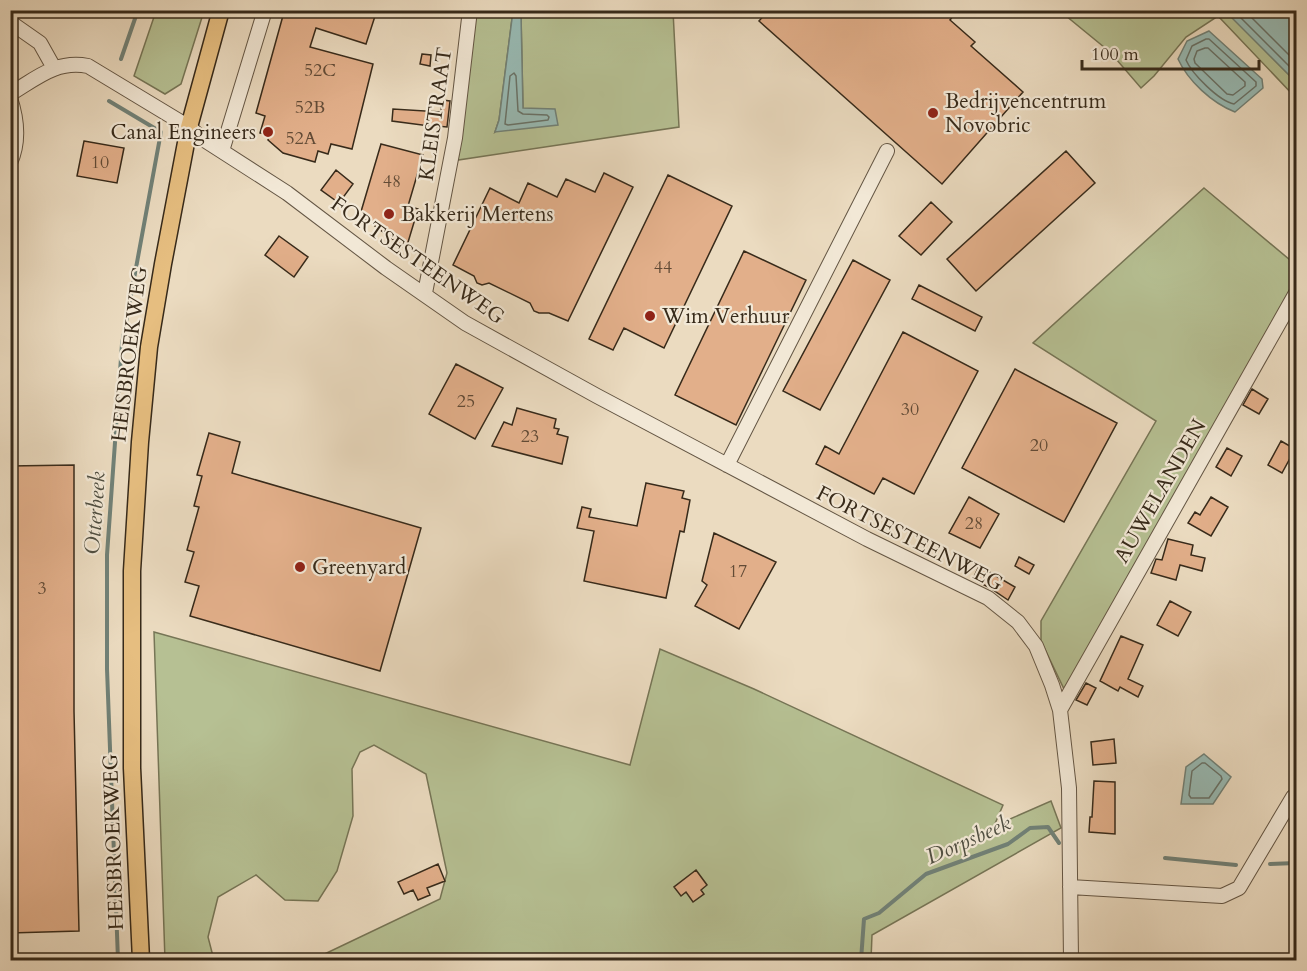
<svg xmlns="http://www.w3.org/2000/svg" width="1307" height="971" font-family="Cardo,serif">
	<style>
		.green { fill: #b6c093; stroke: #767556; stroke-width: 1.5 }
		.water { fill: #98bbb5; stroke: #718177; stroke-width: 1.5 }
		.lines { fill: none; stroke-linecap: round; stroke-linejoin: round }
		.shore { stroke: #687268; stroke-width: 1.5 }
		.stream { stroke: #718177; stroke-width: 4 }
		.building { fill: #e2af8a; stroke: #372a1a; stroke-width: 1.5 }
		.minor-casing { stroke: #645644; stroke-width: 16 }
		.major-casing { stroke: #372a1a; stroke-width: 19 }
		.minor { stroke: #f2e8d6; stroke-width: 14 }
		.major { stroke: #e6be80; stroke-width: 16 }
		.poi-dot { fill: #8f2418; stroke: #f2e8d6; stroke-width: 2 }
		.labels { text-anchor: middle; stroke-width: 4.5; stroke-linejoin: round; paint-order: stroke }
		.number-label { font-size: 18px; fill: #624b36 }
		.poi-label { font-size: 21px; fill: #372a1a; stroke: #f2e8d6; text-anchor: start }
		.street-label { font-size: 21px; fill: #372a1a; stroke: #f2e8d6 }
		.water-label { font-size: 22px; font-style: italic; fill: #4f4e41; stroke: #f2e8d6 }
	</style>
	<rect width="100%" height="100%" fill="#ebdbc0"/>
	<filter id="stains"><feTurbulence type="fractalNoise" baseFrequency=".00333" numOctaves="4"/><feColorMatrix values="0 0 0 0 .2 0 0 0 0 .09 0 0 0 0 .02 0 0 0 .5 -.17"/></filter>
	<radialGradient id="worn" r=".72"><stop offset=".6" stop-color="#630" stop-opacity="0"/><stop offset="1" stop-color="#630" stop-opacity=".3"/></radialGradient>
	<path class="green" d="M552,10l121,1 6,116 -221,33 15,-149h40l-14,109 -4,12 28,-24 -2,-93z
		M156,11h48l-23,73 -16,10 -31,-18z
		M1060,11h170l1,5 65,66v16l-78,-82 -32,21 -32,39 -13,12 -31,-36z
		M1204,188l92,77v18l-10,14 -221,394 -24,-50v-20l115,-200 -123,-78z
		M154,632l476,133 30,-116 94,40 249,116 -9,21 57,-25 10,27 -189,107 -1,25h-559l128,-61 7,-26 -21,-99 -52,-29 -14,7 -8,17 1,47 -16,55 -19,30 -33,-1 -29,-25 -38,22 -10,40 6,23h-49z"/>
	<path class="water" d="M513,11h39l-31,4 2,93 32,1 3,16 -63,7 4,-12z
		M1230,11h66v71l-66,-66z
		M1209,31l53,48 1,9 -28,24c-23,-9 -47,-31 -57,-53l9,-18z
		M1204,754l27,23 -18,27h-32l5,-37z"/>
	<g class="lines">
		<path class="shore" d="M1236,10l1,4 59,59
			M1244,10l52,52
			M1206,39h3l47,43v4l-22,18c-15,-3 -42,-30 -48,-44l6,-14z
			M1205,48h3l37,34v4l-12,9 -6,-1 -32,-31 -1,-4 3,-8z
			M514,73l2,3 2,35 5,3 24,1 2,2 -1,3 -40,5 -3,-1 5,-48z
			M1202,763h3l16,13 1,3 -13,19h-18l-2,-3 3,-24z"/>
		<path class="stream" d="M121,59l17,-49
			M109,101l52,31 -39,212 -15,211v114l11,291
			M1165,858l71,7
			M1270,864l26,-1
			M861,960l3,-41 15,-6 47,-39 82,-30 22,-16 18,-1 11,16"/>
	</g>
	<path class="building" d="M302,10h75l-11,34 -50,-16 -6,19 63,17 -21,85 -21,-5 -3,10 -10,-3 -3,11 -32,-9 -15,-13 1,-5 -9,-2 5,-17 -9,-3 28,-101 16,5z
		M769,10h178l6,6 -3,4 25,22 -4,4 52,46 -81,92 -183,-163z
		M422,54l9,1 -1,11 -10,-2z
		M442,100l8,1 -3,26 -10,-1v1l-45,-6 1,-12 48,3z
		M84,141l40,7 -7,35 -40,-7z
		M381,144l42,11 -15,51 10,3 -12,40 -46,-34z
		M1066,151l29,32 -119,108 -29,-32z
		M336,170l17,14 -14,19 -18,-13z
		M604,173l29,14 -65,134 -19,-8h-10l-5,-2 -4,-8 -41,-20 -7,2 -5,-2 -3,-7 -21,-11 37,-77 29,15 9,-20 29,14 9,-18 29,13z
		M668,175l64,31 -68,142 -40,-20 -11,22 -24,-11z
		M931,202l21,20 -31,33 -22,-19z
		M279,236l29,21 -14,20 -29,-22z
		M744,251l62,29 -70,145 -61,-30z
		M853,260l37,20 -70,130 -37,-19z
		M919,285l63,32 -7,14 -63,-32z
		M903,332l75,39 -64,123 -31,-16 -9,16 -58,-30 9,-18 14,8z
		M456,364l47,24 -28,51 -46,-25z
		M1015,369l102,54 -53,99 -102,-54z
		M1252,389l16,10 -9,15 -16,-9z
		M517,408l39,11 -2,9 5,1 -2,5 11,3 -6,27 -70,-18 12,-24 8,3z
		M209,433l31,9 -8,31 189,55 -41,143 -190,-55 9,-30 -14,-4 9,-30 -7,-2 12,-43 -5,-1 8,-30 -5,-1z
		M1281,441l14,8 -13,24 -14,-8z
		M1227,448l15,8 -11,20 -15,-9z
		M74,465v246l5,220 -69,2v-467z
		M646,483l38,8 -2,7 8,2 -6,32 -4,-1 -14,67 -82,-17 10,-50 -17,-3 5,-21 9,2 -2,8 48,9z
		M969,497l30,17 -19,34 -31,-15z
		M1211,497l17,10 -17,29 -23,-13 7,-11 5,3z
		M714,533l62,29 -37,67 -44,-23 12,-21 -5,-4z
		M1168,539l25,6 -2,10 14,3 -3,13 -22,-6 -4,15 -25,-7 5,-14 6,1z
		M1019,557l15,8 -5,9 -14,-8z
		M979,566l36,21 -7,13 -18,-12 -17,-9z
		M1170,601l21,11 -13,24 -21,-11z
		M1121,636l22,9 -15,34 15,7 -5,11 -18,-10 -2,4 -18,-10z
		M1086,683l10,5 -9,17 -11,-5z
		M1114,739l2,24 -23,2 -2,-23z
		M1094,781l21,1v52l-26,-2 1,-15h2z
		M438,864l7,17 -18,7 3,7 -12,5 -5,-10 -9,4 -6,-12z
		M696,870l11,15 -6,5 3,4 -11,8 -7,-10 -5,4 -7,-9z"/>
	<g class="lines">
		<defs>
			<path id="minor" d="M10,22l30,21 14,25
				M10,94c27,-16 46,-34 78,-28l101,61 14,12 84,54 99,75 79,55 132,73 270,143 121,59 30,24 18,24 16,39 8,25 9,78 2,172
				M10,98c7,21 9,45 0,65
				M222,151l43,-141
				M425,293l30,-155 15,-128
				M727,465l160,-314
				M1060,710l236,-417
				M1070,887l152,9 17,-8 54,-91 3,-2"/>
			<path id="major" d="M141,960l-9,-192v-197l8,-129 9,-95 14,-83 26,-137 32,-117"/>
		</defs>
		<use href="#minor" class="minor-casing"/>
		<use href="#major" class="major-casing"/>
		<use href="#minor" class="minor"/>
		<use href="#major" class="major"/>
	</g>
	<g class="poi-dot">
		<circle cx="933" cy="113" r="6"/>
		<circle cx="268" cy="132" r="6"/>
		<circle cx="389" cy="214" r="6"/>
		<circle cx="650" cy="316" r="6"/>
		<circle cx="300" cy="567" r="6"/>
	</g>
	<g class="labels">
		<g class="number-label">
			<text x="320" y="76">52C</text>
			<text x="310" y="113">52B</text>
			<text x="301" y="144">52A</text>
			<text x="100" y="168">10</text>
			<text x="392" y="187">48</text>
			<text x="663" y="273">44</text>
			<text x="466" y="407">25</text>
			<text x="910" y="415">30</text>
			<text x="530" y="442">23</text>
			<text x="1039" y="451">20</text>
			<text x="974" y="529">28</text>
			<text x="738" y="577">17</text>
			<text x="42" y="594">3</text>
		</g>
		<g class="poi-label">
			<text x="945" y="108">Bedrijvencentrum<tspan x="945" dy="24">Novobric</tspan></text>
			<text x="256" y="139" text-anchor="end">Canal Engineers</text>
			<text x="401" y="221">Bakkerij Mertens</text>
			<text x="662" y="323">Wim Verhuur</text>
			<text x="312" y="574">Greenyard</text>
		</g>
		<g class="street-label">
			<text transform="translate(435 114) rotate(-82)" y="7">KLEISTRAAT</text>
			<text transform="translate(418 260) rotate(35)" y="7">FORTSESTEENWEG</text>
			<text transform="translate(129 354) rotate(-83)" y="7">HEISBROEKWEG</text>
			<text transform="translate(1160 491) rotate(-60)" y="7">AUWELANDEN</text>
			<text transform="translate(910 538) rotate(27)" y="7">FORTSESTEENWEG</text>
			<text transform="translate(113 842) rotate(-92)" y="7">HEISBROEKWEG</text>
		</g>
		<g class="water-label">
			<text transform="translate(94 513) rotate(-86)" y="8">Otterbeek</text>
			<text transform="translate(968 839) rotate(-24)" y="8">Dorpsbeek</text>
		</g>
	</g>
	<rect width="1307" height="971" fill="none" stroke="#ebdbc0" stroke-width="36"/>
	<rect x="12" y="12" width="1283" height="947" fill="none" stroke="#372a1a" stroke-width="3"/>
	<rect x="18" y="18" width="1271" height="935" fill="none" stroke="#372a1a" stroke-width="1.5"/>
	<path d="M1082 60v9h177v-9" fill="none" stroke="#372a1a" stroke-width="3"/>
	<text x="1091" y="60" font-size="18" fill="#372a1a" stroke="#f2e8d6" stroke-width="4.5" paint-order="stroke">100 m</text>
	<rect width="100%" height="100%" filter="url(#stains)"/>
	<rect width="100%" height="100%" fill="url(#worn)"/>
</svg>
